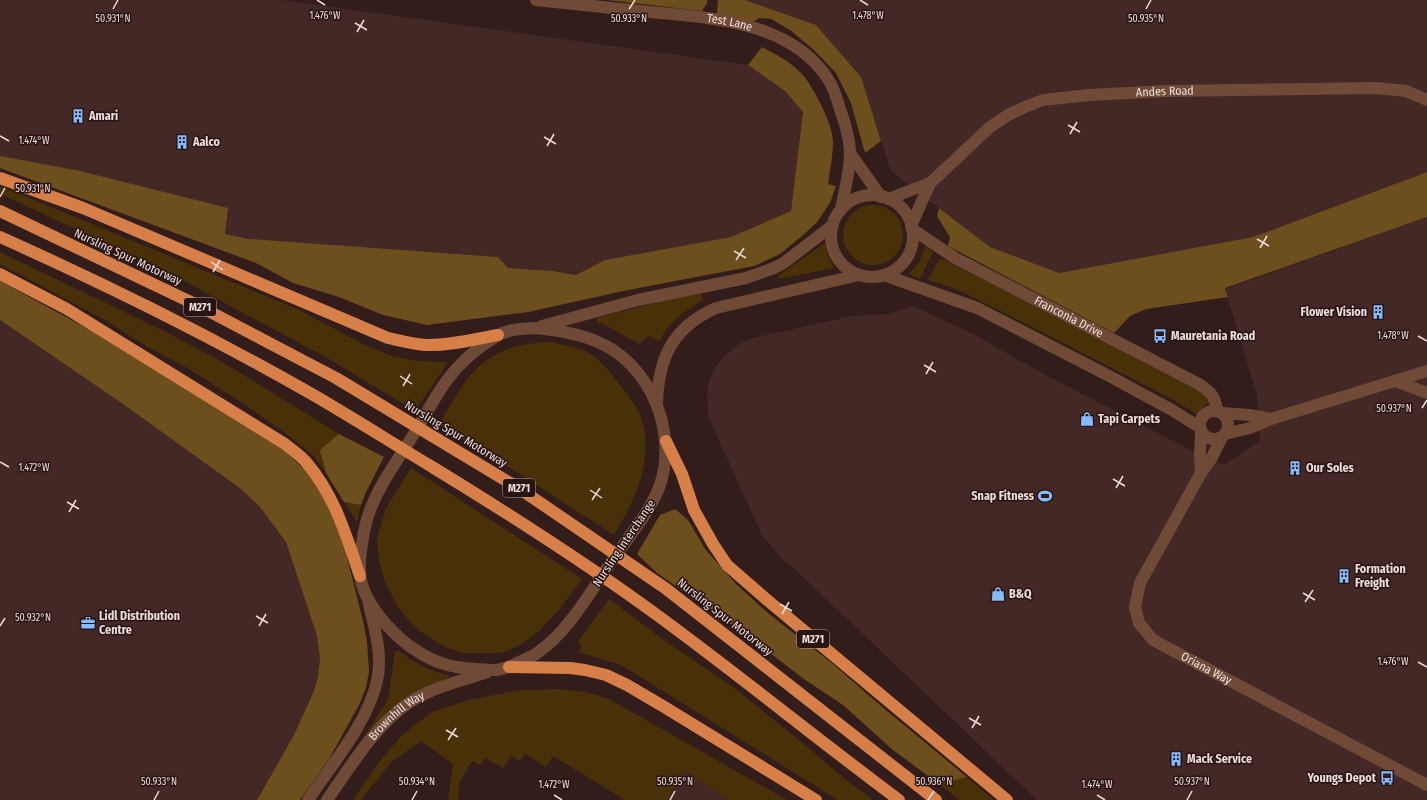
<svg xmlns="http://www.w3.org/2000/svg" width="1427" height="800" font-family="'Fira Sans Condensed',sans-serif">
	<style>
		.built { fill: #442826 }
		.green { fill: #483108 }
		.forest { fill: #6d4f1d }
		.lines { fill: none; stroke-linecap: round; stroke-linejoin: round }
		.minor { stroke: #6f4b37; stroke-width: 12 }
		.tertiary { stroke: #6f4b37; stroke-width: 12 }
		.motorway { stroke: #d67f49; stroke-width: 12 }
		.ticks { fill: none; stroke: #ecdcda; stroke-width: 1.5 }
		.labels { text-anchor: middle; stroke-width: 3; stroke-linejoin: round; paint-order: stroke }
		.shield { fill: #281412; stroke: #b1a09e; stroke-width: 1 }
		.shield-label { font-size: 11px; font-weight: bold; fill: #ecdcda }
		.street-label { font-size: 12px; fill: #ecdcda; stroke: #281412 }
		.poi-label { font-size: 12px; font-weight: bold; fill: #ecdcda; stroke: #281412; text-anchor: start }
		.ticks-label { font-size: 10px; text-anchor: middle; fill: #ecdcda; stroke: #281412; stroke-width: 3; stroke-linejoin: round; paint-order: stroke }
	</style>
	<rect width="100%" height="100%" fill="#331d1b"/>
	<path class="built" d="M0,0h281l467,65 37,26 18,21 -12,99 -60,26 -126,23 -29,15 -23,-4 -45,-3 -10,-11 -241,-17 -32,-6 3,-25 -228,-53z
		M745,0h682v172l-174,65 -195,36 -68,-26 -99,-76 -30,-94 -45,-52z
		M1427,217v583h-390l-237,-226 -19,-16 -19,-23 -50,-110 -4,-11 -1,-23 3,-12 5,-12 9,-11 19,-14 10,-4 100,-22 35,-2 25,-8 60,28 78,44 136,70 37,17 36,-24 -3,-46 -32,-106z
		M0,320l123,84 118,85 19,18 26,35 31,94 3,22 -2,19 -4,14 -20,44 -37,65h-257z
		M686,771l42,29h-61z"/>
	<path class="green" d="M0,186l297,123 68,36 26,11 26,5 31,1 -33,49 -86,-52 -171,-92 -158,-73z
		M843 235a30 30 0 1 1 60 0a30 30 0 1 1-60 0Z
		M825,243l2,11 7,14 -56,11 1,-4z
		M925,246l8,6 -13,27 -11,-5 11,-13z
		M0,252l168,81 56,30 115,71 -18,16 5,23 -12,-17 -34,-27 -41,-28 -50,-32 -41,-22 -43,-27 -105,-56z
		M940,258l111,54 148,76 13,15 -6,1 -8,10 -3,-1 -23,-14 -169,-87 -47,-23 -28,-9z
		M701,291l2,9c-16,10 -36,23 -43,41l-11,-5 -10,8c-14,-7 -27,-17 -42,-22v-4z
		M553,342c9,3 18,4 27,7 17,5 29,22 40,36 9,11 18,22 22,36 12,40 -8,81 -28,114l-121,-78 -54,-32c30,-54 47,-82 114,-83z
		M411,468l171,111 -23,31 -20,21 -17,13 -21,9h-38l-17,-6 -25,-15 -11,-10 -12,-15 -13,-25 -6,-23 -2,-21 9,-30z
		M344,502l17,3 -4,17z
		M609,599l56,42 68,46 60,48 52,44 28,21h-35l-217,-135 -42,-13 2,-7 -3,-4z
		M395,651h4c17,13 30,20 52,25l-41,22 -48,42 24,-37 3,-9z
		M559,689l26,3 24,7 178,101h-59l-42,-29 -19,29h-42l-72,-44 -7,11 -21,-13 -5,7 -9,-5 -8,12 -18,-10 -5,7 -8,-4 -13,22 -1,17h-10l5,-36 -32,-23 -30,21 -30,38h-8l26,-38 23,-27 30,-23 37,-12 52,-10z
		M967,777l27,23h-34l-21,-16z"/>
	<path class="forest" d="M607,0h100v3l-5,8z
		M718,0h27l71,25 45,52 20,64 -16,12 -14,-50 -15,-30 -22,-23 -24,-20 -19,-11 -12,-1 -7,5 -35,-9z
		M762,47c13,7 27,14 38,25 12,11 33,53 33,69 0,14 -3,29 -5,43l8,2 -6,17 -13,19 -15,14 -22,18 -26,12 -131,25 -95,21 -101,13 -44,-10 -44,-18 -46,-14 -37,-20 -256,-95v-12l80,15 148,37 -3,26 24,5 249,18 10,11 45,3 23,4 29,-15 126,-23 60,-26 12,-99 -18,-21 -37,-26z
		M1427,172v45l-202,71 3,9 -82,12 -16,7 -16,17 -166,-87 2,-9 -13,-21 2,-8 51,39 69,26 194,-36z
		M0,281l90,49 186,113 28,26 11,12 24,44 24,96 4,21 2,29 -3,17 -7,17 -30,54 -29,41h-43l37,-65 20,-44 4,-14 2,-19 -3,-22 -31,-94 -26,-35 -19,-18 -118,-85 -123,-84z
		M339,434l45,23 -18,35 -5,13 -17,-3 -18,-29 -6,-23z
		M675,509l13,11 17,29 31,35 33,30 64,50 48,42 86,71 -28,7 -46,-34 -50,-45 -39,-26 -63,-48 -84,-58 -20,-19 23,-39z"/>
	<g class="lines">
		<g class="minor">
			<path id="s1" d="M912,229l43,29 242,125c12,7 19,13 20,28"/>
			<path d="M884,275l93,33 134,69 61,33 27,17"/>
			<path d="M1395,381l32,12"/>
			<circle cx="1214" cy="425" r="14"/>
			<path d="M1222,413l27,2 22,4"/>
			<path d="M1201,432l-1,23 1,18"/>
			<path d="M1225,434l25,-6 21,-9 156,-48"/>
			<path id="s2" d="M1222,437l-11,22 -10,14 -61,110 -5,24 4,16 14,17 274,145"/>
		</g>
		<g class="tertiary">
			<path id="s3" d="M536,0c38,4 76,8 114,12 62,6 140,9 178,67 6,9 9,20 12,30 5,14 10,30 10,45 0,18 -6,38 -9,56"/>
			<path d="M850,153l31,44"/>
			<circle cx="872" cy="236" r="41"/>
			<path d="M888,199l42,-16"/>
			<path id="s4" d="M911,226l19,-43 11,-10 49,-46 18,-12 17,-8 18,-7 46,-5 78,-4 209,-3 30,3 21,9"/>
			<path d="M542,326l96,-26 108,-22 28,-10 11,-6 48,-37"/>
			<path d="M535,328c22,2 43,5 63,14 52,22 80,89 62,143 -10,28 -34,55 -51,80 -20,29 -42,68 -72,88 -5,4 -12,6 -18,9 -7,4 -15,7 -23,8 -7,0 -14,-1 -20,-1 -26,-1 -44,-7 -65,-22 -21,-15 -48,-45 -51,-72 -1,-16 3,-43 8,-59 10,-31 32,-59 49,-87 12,-20 24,-44 41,-62 11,-12 25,-23 39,-31 11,-7 25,-7 38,-8z"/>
			<path d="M657,404c1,-46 16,-77 59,-96l143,-33"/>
			<path d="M308,800c24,-36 59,-76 69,-119 6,-24 -2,-52 -8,-76"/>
			<path id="s5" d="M327,800c24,-34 48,-75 83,-98 23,-15 52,-21 77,-30"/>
		</g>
		<path class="motorway" d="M0,178l83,30 305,130c13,3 24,6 37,7 24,1 50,-6 73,-10
			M0,211l199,95 137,72 184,111 145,99 271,212
			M0,237c105,47 210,99 310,156 40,23 79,48 119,72 77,47 154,96 228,150 82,60 160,124 242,185
			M0,274l67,35 218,135c7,6 15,11 21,18 29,34 40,73 54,114
			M666,441l16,33 12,36 19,34 14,21 39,34 241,201
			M509,667l61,1 15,2 21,5 21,10 39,23 150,92"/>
	</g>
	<path class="ticks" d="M317,0l8,5M860,0l8,5M113,9l5,-9M629,9l6,-9M1146,9l5,-9M355,23l12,7M357,32l7,-12M1068,125l12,7M1070,134l7,-12M0,136l9,5M544,137l12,7M547,146l7,-12M0,197l5,-9M1257,239l12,7M1260,248l7,-12M734,251l12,7M736,260l8,-12M211,262l12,8M213,272l7,-12M1418,336l9,5M924,365l12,7M926,374l7,-12M400,376l12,8M403,386l7,-12M1422,408l5,-8M0,462l9,5M1113,479l12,7M1116,488l7,-12M590,490l12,8M592,500l8,-12M67,502l12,7M69,512l7,-12M1303,593l12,7M1305,602l8,-12M780,604l12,7M782,614l7,-12M256,616l12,7M0,626l5,-8M259,626l7,-12M1418,662l9,5M969,718l12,7M972,728l7,-12M446,730l12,7M448,740l8,-12M554,795l8,5M1097,795l8,5M154,800l5,-9M412,800l5,-9M670,800l5,-9M928,800l6,-9M1187,800l5,-9"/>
	<defs>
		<symbol id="building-bare" viewBox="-9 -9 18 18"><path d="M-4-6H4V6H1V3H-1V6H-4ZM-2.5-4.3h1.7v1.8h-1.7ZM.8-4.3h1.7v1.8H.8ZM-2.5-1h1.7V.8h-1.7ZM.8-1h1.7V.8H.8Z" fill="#86bbfb" stroke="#281412" stroke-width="2.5" paint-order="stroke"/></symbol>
		<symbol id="bus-bare" viewBox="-9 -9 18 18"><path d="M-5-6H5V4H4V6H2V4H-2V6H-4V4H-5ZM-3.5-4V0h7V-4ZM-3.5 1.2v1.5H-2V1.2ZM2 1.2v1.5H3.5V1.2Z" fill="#86bbfb" stroke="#281412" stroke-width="2.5" paint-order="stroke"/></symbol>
		<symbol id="shop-bare" viewBox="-9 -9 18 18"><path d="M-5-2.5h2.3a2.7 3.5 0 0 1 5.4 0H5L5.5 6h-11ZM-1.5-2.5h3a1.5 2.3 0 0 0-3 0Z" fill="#86bbfb" stroke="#281412" stroke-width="2.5" paint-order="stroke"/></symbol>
		<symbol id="stadium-bare" viewBox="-9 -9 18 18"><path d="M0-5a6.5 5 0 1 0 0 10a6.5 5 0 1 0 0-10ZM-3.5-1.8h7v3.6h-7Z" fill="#86bbfb" stroke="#281412" stroke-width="2.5" paint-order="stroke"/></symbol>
		<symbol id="office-bare" viewBox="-9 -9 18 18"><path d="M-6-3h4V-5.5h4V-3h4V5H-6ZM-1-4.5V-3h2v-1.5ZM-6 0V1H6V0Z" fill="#86bbfb" stroke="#281412" stroke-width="2.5" paint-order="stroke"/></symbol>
	</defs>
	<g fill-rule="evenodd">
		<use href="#building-bare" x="68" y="106" width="20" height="20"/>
		<use href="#building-bare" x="172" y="132" width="20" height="20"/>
		<use href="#building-bare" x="1368" y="302" width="20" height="20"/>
		<use href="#bus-bare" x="1150" y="326" width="20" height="20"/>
		<use href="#shop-bare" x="1077" y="409" width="20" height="20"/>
		<use href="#building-bare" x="1285" y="458" width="20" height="20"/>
		<use href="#stadium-bare" x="1035" y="486" width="20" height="20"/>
		<use href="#building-bare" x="1334" y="566" width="20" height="20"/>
		<use href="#shop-bare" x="988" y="584" width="20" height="20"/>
		<use href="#office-bare" x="78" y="613" width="20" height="20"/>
		<use href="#building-bare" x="1166" y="749" width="20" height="20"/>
		<use href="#bus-bare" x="1377" y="768" width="20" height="20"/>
	</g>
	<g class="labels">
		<g class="shield">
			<rect x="184" y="298" width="32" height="18" rx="3"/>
			<rect x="503" y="479" width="32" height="18" rx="3"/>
			<rect x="797" y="630" width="32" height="18" rx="3"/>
		</g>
		<g class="shield-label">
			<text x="200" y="311">M271</text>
			<text x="519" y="492">M271</text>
			<text x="813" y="643">M271</text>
		</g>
		<g class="street-label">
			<text dy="4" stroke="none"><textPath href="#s3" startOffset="195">Test Lane</textPath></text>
			<text dy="4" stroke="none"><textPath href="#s4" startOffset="311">Andes Road</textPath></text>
			<text transform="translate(128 257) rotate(25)" y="4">Nursling Spur Motorway</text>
			<text dy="4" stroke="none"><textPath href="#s1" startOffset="180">Franconia Drive</textPath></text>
			<text transform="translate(456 434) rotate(31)" y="4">Nursling Spur Motorway</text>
			<text transform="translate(624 543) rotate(-56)" y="4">Nursling Interchange</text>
			<text transform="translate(725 617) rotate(38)" y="4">Nursling Spur Motorway</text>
			<text dy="4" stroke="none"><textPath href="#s2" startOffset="291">Oriana Way</textPath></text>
			<text dy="4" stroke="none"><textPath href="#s5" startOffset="110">Brownhill Way</textPath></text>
		</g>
		<g class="poi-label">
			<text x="89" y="120">Amari</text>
			<text x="193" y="146">Aalco</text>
			<text x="1367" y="316" text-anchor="end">Flower Vision</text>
			<text x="1171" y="340">Mauretania Road</text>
			<text x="1098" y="423">Tapi Carpets</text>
			<text x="1306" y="472">Our Soles</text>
			<text x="1034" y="500" text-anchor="end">Snap Fitness</text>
			<text x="1355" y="573">Formation<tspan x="1355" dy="14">Freight</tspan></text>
			<text x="1009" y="598">B&amp;Q</text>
			<text x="99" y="620">Lidl Distribution<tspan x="99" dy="14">Centre</tspan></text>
			<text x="1187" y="763">Mack Service</text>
			<text x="1376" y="782" text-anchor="end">Youngs Depot</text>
		</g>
	</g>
	<g class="ticks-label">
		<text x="325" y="19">1.476°W</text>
		<text x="868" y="19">1.478°W</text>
		<text x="113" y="22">50.931°N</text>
		<text x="629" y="22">50.933°N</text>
		<text x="1146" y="22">50.935°N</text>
		<text x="34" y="144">1.474°W</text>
		<text x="33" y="192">50.931°N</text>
		<text x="1393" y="339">1.478°W</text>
		<text x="1394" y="412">50.937°N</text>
		<text x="34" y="471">1.472°W</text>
		<text x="33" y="621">50.932°N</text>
		<text x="1393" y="665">1.476°W</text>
		<text x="159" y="785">50.933°N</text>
		<text x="417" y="785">50.934°N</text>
		<text x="675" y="785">50.935°N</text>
		<text x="934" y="785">50.936°N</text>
		<text x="1192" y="785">50.937°N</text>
		<text x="554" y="788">1.472°W</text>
		<text x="1097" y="788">1.474°W</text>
	</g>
</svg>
